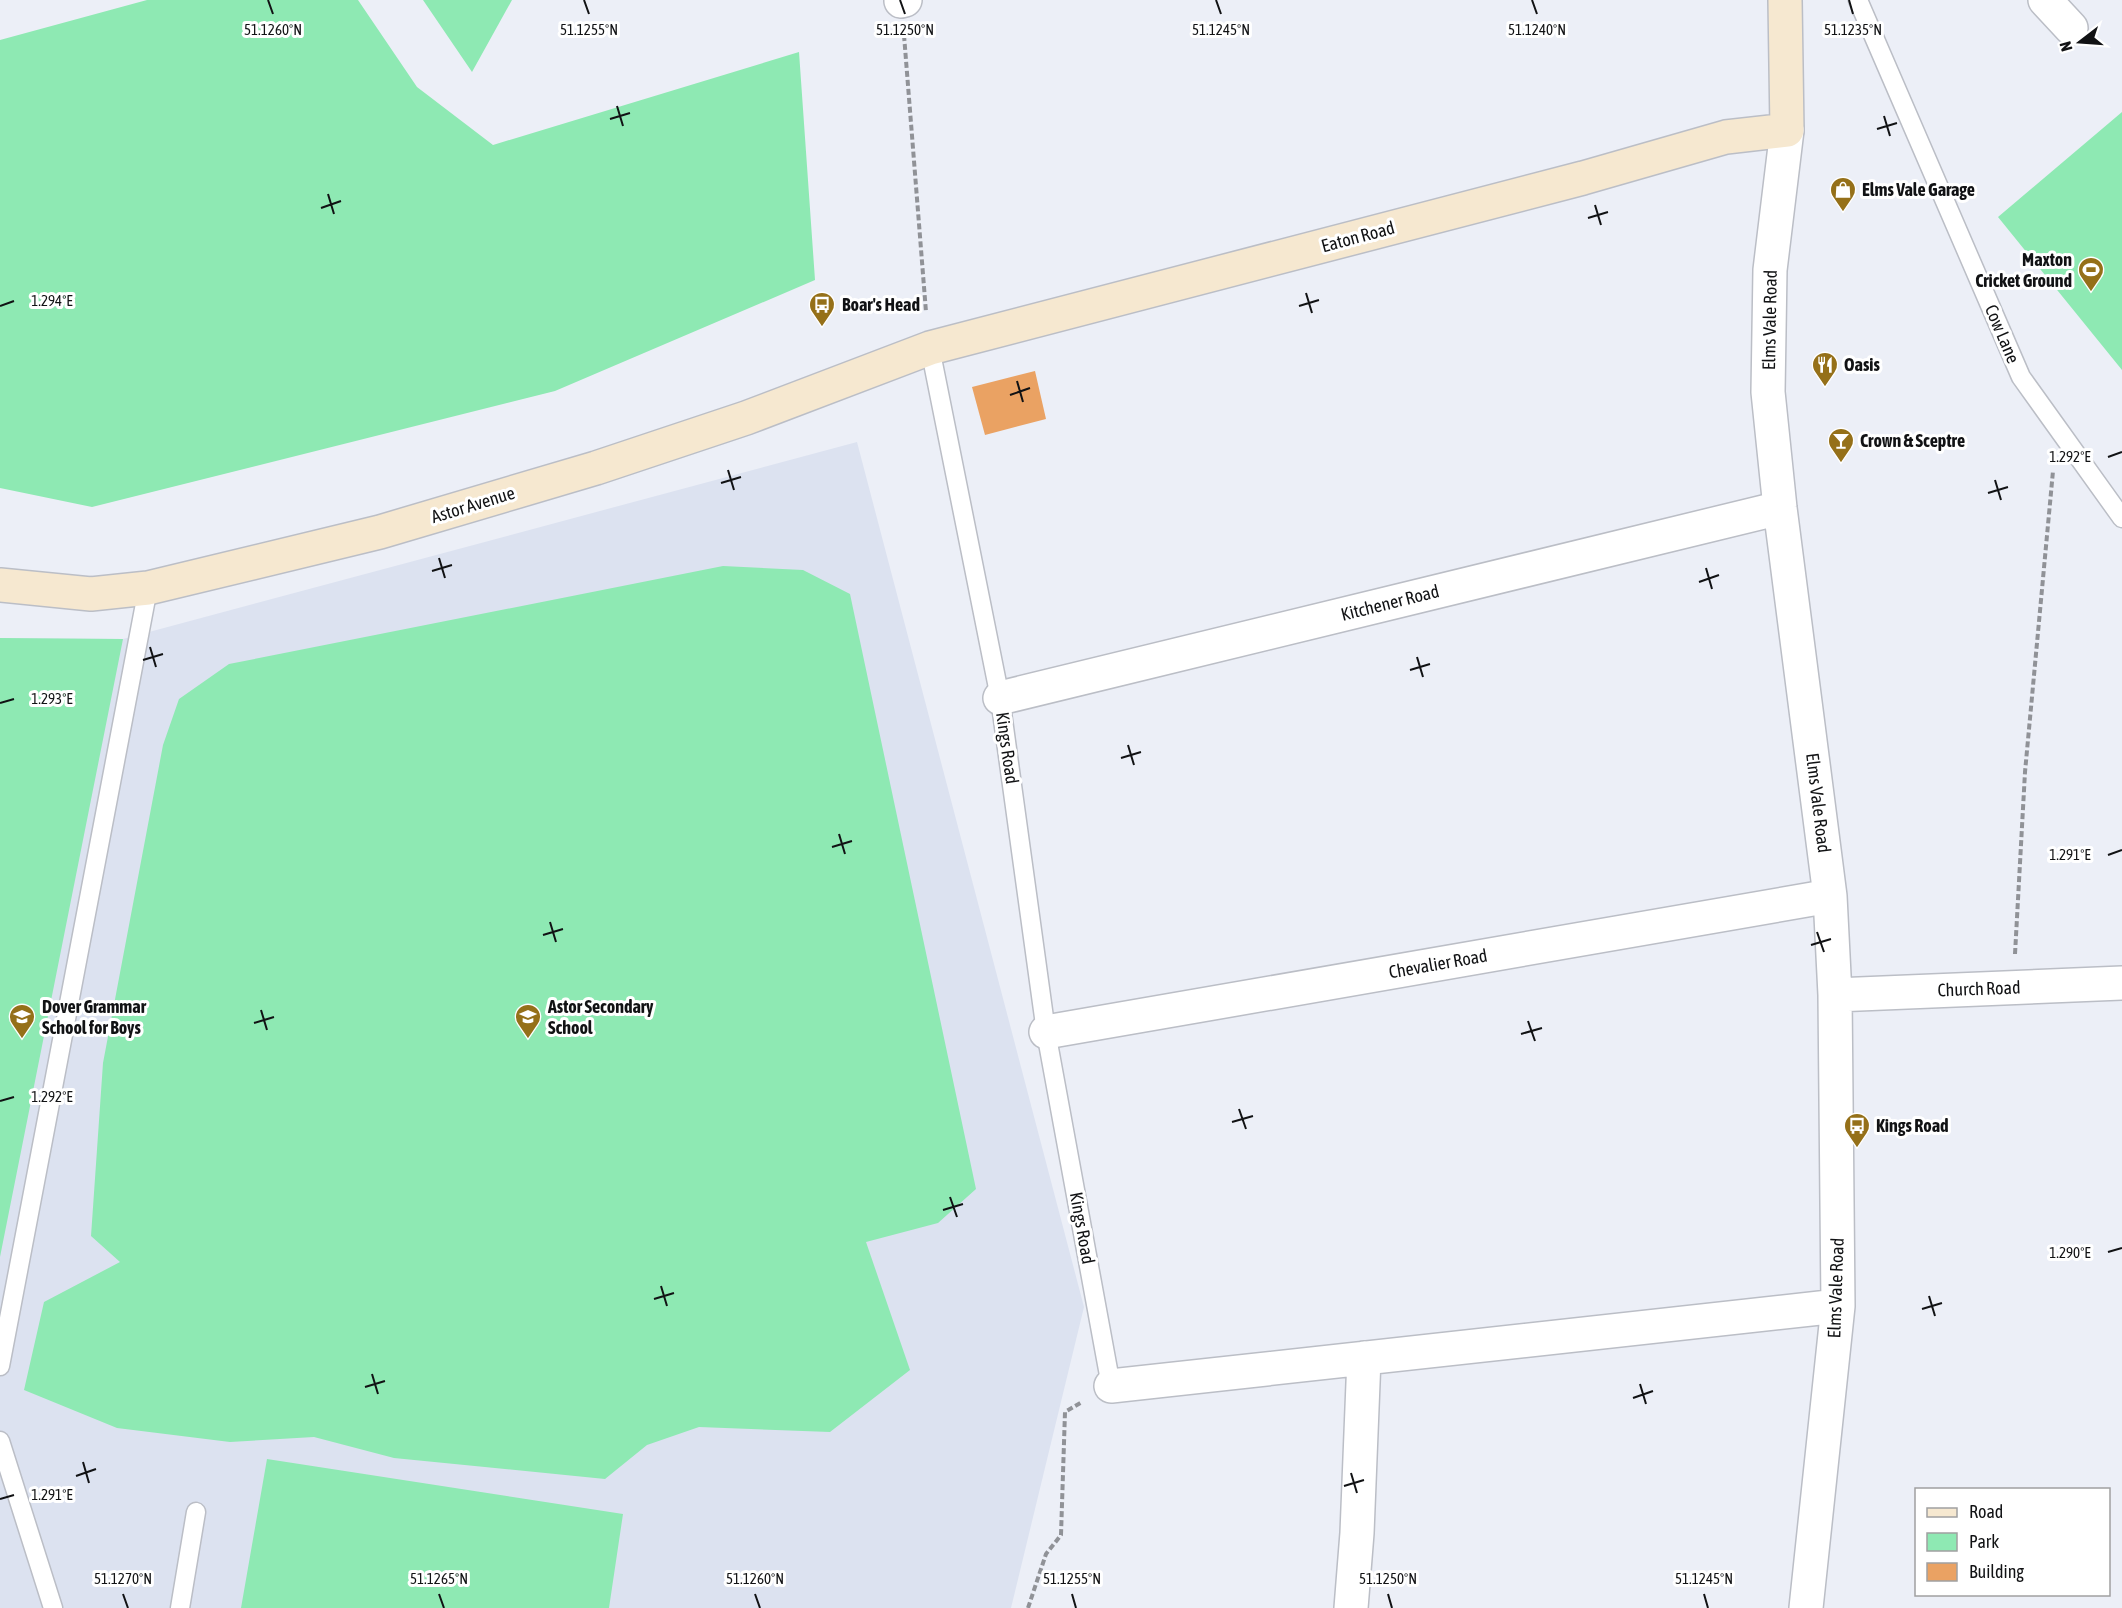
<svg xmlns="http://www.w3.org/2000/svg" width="2122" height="1608" font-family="'Asap Condensed',sans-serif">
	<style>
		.built { fill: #dce2f0 }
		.green { fill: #8ee9b3 }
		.building { fill: #eaa263 }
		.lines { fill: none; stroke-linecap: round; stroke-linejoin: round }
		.lane-casing { stroke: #bbbec6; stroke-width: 21 }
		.street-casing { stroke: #bbbec6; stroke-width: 36 }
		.secondary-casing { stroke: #bbbec6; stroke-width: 36 }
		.path { stroke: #909297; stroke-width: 4; stroke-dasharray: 6 3; stroke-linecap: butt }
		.lane { stroke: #fff; stroke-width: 18 }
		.street { stroke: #fff; stroke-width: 33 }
		.secondary { stroke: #f6e8d0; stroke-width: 33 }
		.ticks { fill: none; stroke: #111214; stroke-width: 2 }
		.labels { text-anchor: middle; stroke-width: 6; stroke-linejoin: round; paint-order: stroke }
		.poi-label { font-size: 18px; font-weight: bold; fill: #111214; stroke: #fff; text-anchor: start }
		.street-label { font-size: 18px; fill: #111214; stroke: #fff }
		.ticks-label { font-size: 15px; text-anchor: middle; fill: #111214; stroke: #fff; stroke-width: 6; stroke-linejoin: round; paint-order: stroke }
	</style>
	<rect width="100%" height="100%" fill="#eceff7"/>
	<path class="built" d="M857,442l227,865 -73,301h-1011v-970l123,1z"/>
	<path class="green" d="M147,0h211l59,87 76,58 306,-93 16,228 -260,111 -463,116 -92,-19v-448z
		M423,0h89l-40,72z
		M2122,112v258l-124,-153z
		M723,566l80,4 47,24 126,595 -38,34 -72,19 44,128 -80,62 -131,-5 -52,18 -42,34 -211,-21 -80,-21 -84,5 -113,-14 -93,-38 20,-88 76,-40 -29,-26 12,-173 60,-318 16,-46 50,-35z
		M0,638l123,1 -123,618z
		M267,1459l356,55 -14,94h-368z"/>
	<path class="building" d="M1035,371l11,48 -61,16 -13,-48z"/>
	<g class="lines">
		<defs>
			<path id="lane" d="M1858,0l163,377 101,141
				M930,348l70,350 46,334 65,354
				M0,1366l148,-778
				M0,1441l53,167
				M180,1608l16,-96"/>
			<path id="street" d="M2045,0l26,28
				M901,1l4,-1
				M1787,130l-17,140 -2,122 12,116 50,388 5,99 3,311 -32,302
				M1000,698l780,-190
				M1835,995l287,-12
				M1046,1032l784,-136
				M1111,1386l727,-80
				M1351,1608l6,-75 7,-175"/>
			<path id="secondary" d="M0,585l91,9 57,-6 232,-56 216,-64 150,-50 184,-70 653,-170 143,-41 61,-7 -2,-130"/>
		</defs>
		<use href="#lane" class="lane-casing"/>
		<use href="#street" class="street-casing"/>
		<use href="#secondary" class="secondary-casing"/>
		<path class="path" d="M904,35l22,277
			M2015,954l10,-182 28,-301
			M1028,1608l18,-54 15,-19 4,-123 17,-10"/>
		<use href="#lane" class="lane"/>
		<use href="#street" class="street"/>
		<use href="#secondary" class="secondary"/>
	</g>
	<path class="ticks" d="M268,0l5,14M584,0l5,14M900,0l5,14M1216,0l5,14M1532,0l5,14M1849,0l4,14M617,106l6,20M1884,116l6,20M610,119l20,-6M1877,129l20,-6M328,194l6,20M1595,205l6,20M321,208l20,-7M1588,218l20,-6M1306,293l6,20M0,306l14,-5M1299,306l20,-6M1017,381l6,21M1010,395l20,-7M2108,457l14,-5M728,470l6,20M1995,480l6,20M721,483l20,-6M1988,493l20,-6M439,558l6,20M1706,568l6,21M432,571l20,-6M1699,582l20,-7M150,647l6,20M1417,657l6,20M143,660l20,-6M1410,670l20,-6M0,703l14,-4M1128,745l6,20M1121,758l20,-6M839,834l6,20M832,847l20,-6M2108,855l14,-5M550,922l6,20M1817,932l7,20M543,935l20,-6M1811,945l20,-6M261,1010l6,20M1528,1021l7,20M254,1023l20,-6M1521,1034l21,-6M0,1101l14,-4M1239,1109l7,20M1232,1122l21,-6M950,1197l7,20M943,1210l20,-6M2108,1252l14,-4M661,1286l6,20M1929,1296l6,20M654,1299l20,-6M1922,1309l20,-6M372,1374l6,20M1640,1384l6,20M365,1387l20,-6M1633,1398l20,-7M83,1462l6,21M1351,1473l6,20M76,1476l20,-7M1344,1486l20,-6M0,1499l14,-4M123,1594l5,14M439,1594l5,14M755,1594l5,14M1072,1594l4,14M1388,1594l4,14M1704,1594l4,14"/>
	<defs>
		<symbol id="shop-pin" viewBox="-11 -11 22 30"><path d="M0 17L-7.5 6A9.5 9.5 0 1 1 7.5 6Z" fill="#957019" stroke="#fff"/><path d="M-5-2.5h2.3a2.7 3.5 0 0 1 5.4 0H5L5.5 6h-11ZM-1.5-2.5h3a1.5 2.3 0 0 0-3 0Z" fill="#fff"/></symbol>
		<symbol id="stadium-pin" viewBox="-11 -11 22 30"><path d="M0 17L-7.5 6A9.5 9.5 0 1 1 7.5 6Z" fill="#957019" stroke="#fff"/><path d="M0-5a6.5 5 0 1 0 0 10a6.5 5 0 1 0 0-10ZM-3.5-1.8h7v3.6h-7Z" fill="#fff"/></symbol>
		<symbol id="bus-pin" viewBox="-11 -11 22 30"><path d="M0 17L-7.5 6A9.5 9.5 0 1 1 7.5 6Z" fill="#957019" stroke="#fff"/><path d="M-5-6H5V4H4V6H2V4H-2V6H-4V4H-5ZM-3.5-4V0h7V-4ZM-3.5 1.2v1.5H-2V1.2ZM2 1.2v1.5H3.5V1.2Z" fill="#fff"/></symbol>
		<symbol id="restaurant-pin" viewBox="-11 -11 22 30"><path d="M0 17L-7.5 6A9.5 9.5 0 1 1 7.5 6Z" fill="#957019" stroke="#fff"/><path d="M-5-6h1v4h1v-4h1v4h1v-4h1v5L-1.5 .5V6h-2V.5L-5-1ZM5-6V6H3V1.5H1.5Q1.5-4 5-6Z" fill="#fff"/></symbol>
		<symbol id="bar-pin" viewBox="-11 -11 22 30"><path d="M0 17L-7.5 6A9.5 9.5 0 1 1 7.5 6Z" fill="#957019" stroke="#fff"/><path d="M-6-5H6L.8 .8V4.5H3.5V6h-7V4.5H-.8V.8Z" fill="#fff"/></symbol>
		<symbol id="school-pin" viewBox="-11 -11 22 30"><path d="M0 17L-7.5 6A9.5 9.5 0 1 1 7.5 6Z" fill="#957019" stroke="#fff"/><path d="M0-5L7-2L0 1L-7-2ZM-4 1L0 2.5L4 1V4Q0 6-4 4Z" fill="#fff"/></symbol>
	</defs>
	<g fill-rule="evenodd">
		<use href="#shop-pin" x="1828" y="175" width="30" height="40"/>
		<use href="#stadium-pin" x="2076" y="255" width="30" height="40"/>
		<use href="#bus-pin" x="807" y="290" width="30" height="40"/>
		<use href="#restaurant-pin" x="1810" y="350" width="30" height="40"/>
		<use href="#bar-pin" x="1826" y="426" width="30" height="40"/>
		<use href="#school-pin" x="7" y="1002" width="30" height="40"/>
		<use href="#school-pin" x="513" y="1002" width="30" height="40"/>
		<use href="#bus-pin" x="1842" y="1111" width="30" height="40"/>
	</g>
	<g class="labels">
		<g class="poi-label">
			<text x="1862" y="196">Elms Vale Garage</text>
			<text x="2072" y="266" text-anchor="end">Maxton<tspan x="2072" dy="21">Cricket Ground</tspan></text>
			<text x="842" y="311">Boar's Head</text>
			<text x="1844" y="371">Oasis</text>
			<text x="1860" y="447">Crown &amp; Sceptre</text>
			<text x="42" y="1013">Dover Grammar<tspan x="42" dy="21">School for Boys</tspan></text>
			<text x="548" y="1013">Astor Secondary<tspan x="548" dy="21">School</tspan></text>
			<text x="1876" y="1132">Kings Road</text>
		</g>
		<g class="street-label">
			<text transform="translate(1358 237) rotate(-15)" y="6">Eaton Road</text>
			<text transform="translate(1770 320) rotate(-89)" y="6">Elms Vale Road</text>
			<text transform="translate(2002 334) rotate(67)" y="6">Cow Lane</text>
			<text transform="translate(473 505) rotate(-17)" y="6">Astor Avenue</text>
			<text transform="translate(1390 603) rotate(-14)" y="6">Kitchener Road</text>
			<text transform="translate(1007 748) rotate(82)" y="6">Kings Road</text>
			<text transform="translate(1818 803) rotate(83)" y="6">Elms Vale Road</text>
			<text transform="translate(1438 964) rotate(-10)" y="6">Chevalier Road</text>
			<text transform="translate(1979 989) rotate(-2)" y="6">Church Road</text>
			<text transform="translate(1082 1228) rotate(80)" y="6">Kings Road</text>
			<text transform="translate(1836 1288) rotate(-88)" y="6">Elms Vale Road</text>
		</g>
	</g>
	<g class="ticks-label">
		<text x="273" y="35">51.1260°N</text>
		<text x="589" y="35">51.1255°N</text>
		<text x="905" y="35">51.1250°N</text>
		<text x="1221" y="35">51.1245°N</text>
		<text x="1537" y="35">51.1240°N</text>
		<text x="1853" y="35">51.1235°N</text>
		<text x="52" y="306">1.294°E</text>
		<text x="2070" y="462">1.292°E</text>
		<text x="52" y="704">1.293°E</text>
		<text x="2070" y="860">1.291°E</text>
		<text x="52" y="1102">1.292°E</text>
		<text x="2070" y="1258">1.290°E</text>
		<text x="52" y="1500">1.291°E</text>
		<text x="123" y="1584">51.1270°N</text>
		<text x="439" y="1584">51.1265°N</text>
		<text x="755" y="1584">51.1260°N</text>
		<text x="1072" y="1584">51.1255°N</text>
		<text x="1388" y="1584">51.1250°N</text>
		<text x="1704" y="1584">51.1245°N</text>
	</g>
	<rect x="1915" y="1488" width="195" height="108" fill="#ffffff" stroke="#a0a0a1" stroke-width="1.5"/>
	<rect x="1927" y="1508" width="30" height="9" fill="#f6e8d0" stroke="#a0a0a1" stroke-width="1.5"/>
	<text x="1969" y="1518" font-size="18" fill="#111214">Road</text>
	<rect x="1927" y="1533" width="30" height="18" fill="#8ee9b3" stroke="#a0a0a1" stroke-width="1.5"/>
	<text x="1969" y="1548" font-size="18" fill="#111214">Park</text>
	<rect x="1927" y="1563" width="30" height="18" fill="#eaa263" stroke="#a0a0a1" stroke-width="1.5"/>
	<text x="1969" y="1578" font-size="18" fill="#111214">Building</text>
	<g transform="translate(2080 42) rotate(253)" stroke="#ffffff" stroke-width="4.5" paint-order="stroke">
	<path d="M0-4.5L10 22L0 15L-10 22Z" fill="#111214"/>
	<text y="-9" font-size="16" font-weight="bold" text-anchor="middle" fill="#111214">N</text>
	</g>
</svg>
